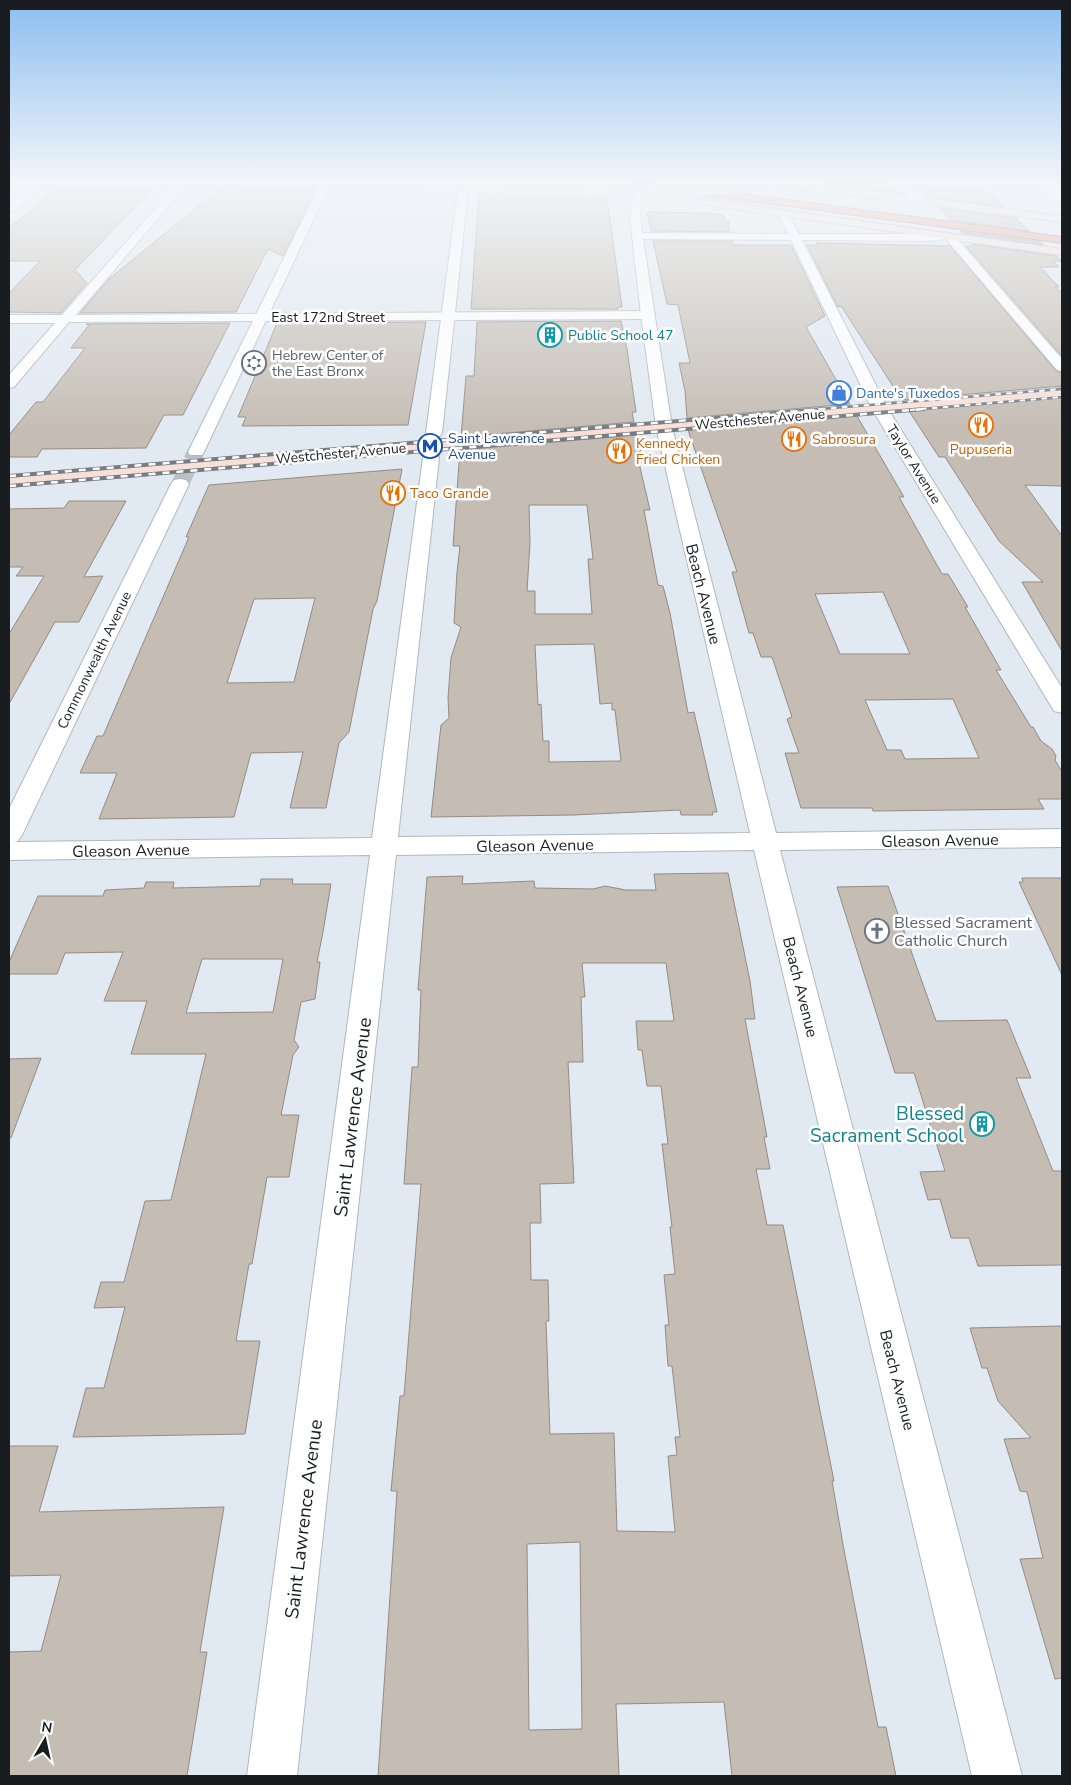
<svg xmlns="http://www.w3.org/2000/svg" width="1071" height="1785" font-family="'Nunito Sans',sans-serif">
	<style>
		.green { fill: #cccf9d }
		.building { fill: #c5bdb4; stroke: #938c84; fill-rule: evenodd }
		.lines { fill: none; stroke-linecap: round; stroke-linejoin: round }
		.minor-tunnel { stroke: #b9c0c8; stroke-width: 17; stroke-dasharray: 17 9; stroke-linecap: butt }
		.minor-casing { stroke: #afb7bf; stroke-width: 2 }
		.tertiary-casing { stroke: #afb7bf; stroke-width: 2 }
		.secondary-casing { stroke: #afb7bf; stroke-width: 2 }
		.motorway-casing { stroke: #a06c5e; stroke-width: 2 }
		.minor { fill: #fff; fill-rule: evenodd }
		.tertiary { fill: #fff; fill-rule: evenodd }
		.secondary { fill: #f8e0d9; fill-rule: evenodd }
		.motorway { fill: #e8977f; fill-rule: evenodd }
		.rail-far1-casing { stroke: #767c81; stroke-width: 2.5 }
		.rail-casing { stroke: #767c81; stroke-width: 4 }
		.rail-far1 { stroke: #fff; stroke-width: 2; stroke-dasharray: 5.5; stroke-linecap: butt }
		.rail { stroke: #fff; stroke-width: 2.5; stroke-dasharray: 7; stroke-linecap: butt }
		.secondary-bridge-casing { stroke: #afb7bf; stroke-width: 12; stroke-linecap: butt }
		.secondary-bridge { stroke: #f8e0d9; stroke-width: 11 }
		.labels { text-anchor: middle; stroke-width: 5; stroke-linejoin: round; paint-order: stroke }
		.far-street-label { font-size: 14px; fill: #1a1d20; stroke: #fff }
		.far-culture-label { font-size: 14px; fill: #0d838f; stroke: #fff; text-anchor: start }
		.far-worship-label { font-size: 14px; fill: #5b616d; stroke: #fff; text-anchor: start }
		.far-shop-label { font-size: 14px; fill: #366cbe; stroke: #fff; text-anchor: start }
		.far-transit-label { font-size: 14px; fill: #164399; stroke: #fff; text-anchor: start }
		.far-food-label { font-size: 14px; fill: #c56008; stroke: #fff; text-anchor: start }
		.street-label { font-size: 16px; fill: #1a1d20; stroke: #fff }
		.worship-label { font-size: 16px; fill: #5b616d; stroke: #fff; text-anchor: start }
		.near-culture-label { font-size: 19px; fill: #0d838f; stroke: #fff; text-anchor: end }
		.near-street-label { font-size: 19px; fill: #1a1d20; stroke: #fff }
	</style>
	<rect width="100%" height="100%" fill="#e1e9f2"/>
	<path class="green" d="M812,182h74l7,1 9,11z
		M785,186l197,25 -219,-23z
		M705,195l108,18 -2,2 -126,-18z"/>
	<path class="building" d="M157,184l-82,86 12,13 -26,30 -52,-1v-19l31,-32h-31v-33l53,-43z
		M917,184l64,1 23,22 -75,-10z
		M223,186l93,3 -33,67 -15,-7 -32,63 -156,1 29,-34z
		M479,194l128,4 15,109h-4v2h-147z
		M939,208l77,10 13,13 -79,-11z
		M647,212l64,1 12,2 2,6h3l2,11 -79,-1z
		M960,231l81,11 3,3 -82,-12z
		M653,241h79l1,4h58l34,71 -19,11 44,77 -163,14 -2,-27 -6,-28h11l-12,-58 -11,-1z
		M816,243l134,3 106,125 6,2v13l-160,14 -61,-94 -3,1 -31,-62h10z
		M972,244l84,12 6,5h-9l6,6h-19l19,20h-4l7,6v63l-96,-110h8z
		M621,321l6,28 9,63h-4l2,10 -173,15 5,-61h8l3,-54z
		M426,322l-18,103 -166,1 4,-9h-8l39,-94z
		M230,323l-47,92h-19l-18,33 -104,1 -5,8h-28v-22l27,-33h7l42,-54h-14l18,-23 -3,-1z
		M1062,398v88l-37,-1 37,51v115l-40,-69h21l-44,-41 -54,-84h-6l-30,-46z
		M857,416l47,81h-5l24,43 19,34h6l20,33h-3l36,63h-5l35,57h2l8,14 11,8 4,7 -1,4 7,12v27h-24l6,10 -171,2 -1,-3h-71l-16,-55h14l-12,-34 5,-2 -20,-60h-11l-8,-24h-4l-17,-61h5l-49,-142zM883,592l27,62h-70l-25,-60zM953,699l26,59 -74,1 -4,-9h-14l-22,-50z
		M637,435l6,28 -5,-4 12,51h-6l14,75 5,1 7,27 18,100 6,-1 23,100h-5l1,3h-32l-1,-5 -107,5 -142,2 10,-92 8,-7 -1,-20 3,-40 10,-31 -7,-4 3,-51 3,-26h-7l7,-96zM529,505h58l6,54h-5l4,55h-57v-23h-8l3,-48zM594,644l6,60 12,-1v7h3l6,51 -72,1v-21h-6l-2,-37 -3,1 -3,-60z
		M402,469l-25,132 -4,8 -24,123 -10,11 -13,65h-36l13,-56 -52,1 -17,64 -135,2 18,-46h-37l17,-37h6l86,-199h-3l23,-52zM315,598l-21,84 -67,1 27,-84z
		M69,501h57l-42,76 19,-1 -24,46h-24l-46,82v-70l35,-58h-28l7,-9h-14v-58l55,-1z
		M728,873l22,108 5,38h-10l22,118h-3l6,32h-14l11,56h16l51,256h-2l12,69 34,177h8l10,49h-164l-8,-74 -108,2 3,72h-241l19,-285h-6l9,-95h4l17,-212h-17l8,-117h6l3,-77h-3l9,-113 36,-1 -1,8 72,-3 1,7 58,1 12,-3 21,4h30l-2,-16zM582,963h84l8,58h-38l2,29h4l5,36h14l7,58h-6l10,83h-2l5,47 -11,1 5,50h-4l3,41h4l8,71h-5l2,18 -9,1 7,76 -58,-1 -3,-98 -64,1 -4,-113h3l-1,-41h-17l-1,-57h11l-1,-39 34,-1 -6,-121h15l-2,-65h4zM580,1542l2,187 -53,1 -2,-186z
		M1022,878h40v97l-43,-93h4z
		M261,879h32l-1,5h39l-8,48 -6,30h3l-5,37 -14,3 -7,38 5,7 -6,8 -12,60h18l-10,62h-22l-15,87h-3l-13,77h24l-15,93 -172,3 13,-49h18l21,-81 -31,1 7,-26h23l21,-81 26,-1 35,-146h-75l16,-53h-43l19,-49 -58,1 -8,21h-48v-12l29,-66h65l2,-6 39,-2 2,-6h28l-1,6 87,-2zM202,959h81l-10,53 -87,1z
		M888,886l48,135 71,-1 24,58h-15l37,93h9v94l-84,1 -9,-28h-18l-11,-39 -12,1 -8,-28 25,-1 -31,-98h-19l-58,-186z
		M41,1058l-30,80h-2v-79z
		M1062,1326v352l-7,1 -35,-120 23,-1 -16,-66 -7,-1 -16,-52 27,-1 -33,-37 -11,-33h-5l-12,-40z
		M9,1446h49l-19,66 185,-5 -24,145h7l-20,124h-178v-124l32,-1 20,-76 -52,1z"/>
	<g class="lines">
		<path class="minor-tunnel" d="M431,458l3,-25
			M180,484l16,-32"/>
		<defs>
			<path id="minor" d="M36,182h11l-34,29 -4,1v-8z
				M317,182h10l1,7 -124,263 -2,3h-12l-2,-3 130,-263z
				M459,182h10l-27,251 -2,3h-12l-2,-3z
				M896,182h10l15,18 -2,2h-6z
				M1037,182h11l14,11v8l-3,-1z
				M641,191l5,3c-8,11 -5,26 -4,39l146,1 -10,-21 5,-3 5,3 11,21h154l109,125v12l-5,-1 -111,-131 -20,2 -124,-1 86,169 174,279v25l-8,-2 -3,-5 -179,-297 -81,-169 -148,-1 29,188 104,406 286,-4v18l-282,3 242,926h-50l-218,-926 -358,5 -99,921h-50l123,-921 -361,5v-51l162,-325 3,-4 6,-1 6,1 3,4 -167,351 -4,6 -4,1 358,-4 51,-380 2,-3h12l2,3 -41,379 352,-4 -94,-406 -15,-112 -11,-98 3,-19 5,-6z"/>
			<path id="tertiary" d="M179,182h10l-113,133 571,-4 6,4 -6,4 -578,3 -55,65 -5,1v-13l46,-52h-46v-8h53z"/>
			<path id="secondary" d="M293,182h96l190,6 5,3 -5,3 -281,-9z
				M554,182h26l482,67v6l-503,-70z
				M709,182h12l-5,3z
				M745,182h17l-21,7 -5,-3z
				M769,182h28l265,34v6l-288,-37z
				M1062,388v8l-1053,91v-10z"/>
			<path id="motorway" d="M628,182h27l407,55v6l-429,-58z"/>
		</defs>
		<use href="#minor" class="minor-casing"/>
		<use href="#tertiary" class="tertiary-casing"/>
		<use href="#secondary" class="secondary-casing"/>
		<use href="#motorway" class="motorway-casing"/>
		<use href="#minor" class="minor"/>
		<use href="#tertiary" class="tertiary"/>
		<use href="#secondary" class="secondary"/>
		<use href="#motorway" class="motorway"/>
		<defs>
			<path id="rail-far1" d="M809,410l253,-21
				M910,410l152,-13"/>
			<path id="rail" d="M9,476l815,-67
				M9,486l915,-77"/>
		</defs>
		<use href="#rail-far1" class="rail-far1-casing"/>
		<use href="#rail" class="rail-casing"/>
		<use href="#rail-far1" class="rail-far1"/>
		<use href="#rail" class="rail"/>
		<defs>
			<path id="secondary-bridge" d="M654,189l44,-5
				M680,192l61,-6"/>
		</defs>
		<use href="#secondary-bridge" class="secondary-bridge-casing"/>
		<use href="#secondary-bridge" class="secondary-bridge"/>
	</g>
	<linearGradient id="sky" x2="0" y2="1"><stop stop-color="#8cbef0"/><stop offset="0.42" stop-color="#f2f5f9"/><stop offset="1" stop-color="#f2f5f9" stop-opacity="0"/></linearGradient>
	<rect width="1071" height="432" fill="url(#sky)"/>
	<defs>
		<symbol id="building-ring" viewBox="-11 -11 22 22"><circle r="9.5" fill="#fff" stroke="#0f9aa8" stroke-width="1.5"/><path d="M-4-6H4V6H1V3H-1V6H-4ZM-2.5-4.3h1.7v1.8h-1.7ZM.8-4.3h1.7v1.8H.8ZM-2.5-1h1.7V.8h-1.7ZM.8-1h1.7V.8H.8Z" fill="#0f9aa8"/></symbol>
		<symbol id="synagogue-ring" viewBox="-11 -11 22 22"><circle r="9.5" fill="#fff" stroke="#6b7280" stroke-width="1.5"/><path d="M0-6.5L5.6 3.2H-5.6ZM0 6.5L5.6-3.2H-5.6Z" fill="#6b7280"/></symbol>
		<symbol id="shop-ring" viewBox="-11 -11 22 22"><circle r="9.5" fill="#fff" stroke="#3f7fe0" stroke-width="1.5"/><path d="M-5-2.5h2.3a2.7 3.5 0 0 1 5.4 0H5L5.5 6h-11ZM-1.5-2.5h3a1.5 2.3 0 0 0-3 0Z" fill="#3f7fe0"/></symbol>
		<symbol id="restaurant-ring" viewBox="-11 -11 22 22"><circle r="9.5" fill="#fff" stroke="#e8710a" stroke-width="1.5"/><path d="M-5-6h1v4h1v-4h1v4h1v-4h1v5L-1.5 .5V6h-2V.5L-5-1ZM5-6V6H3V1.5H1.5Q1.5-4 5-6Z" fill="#e8710a"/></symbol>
		<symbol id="metro-ring" viewBox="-11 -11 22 22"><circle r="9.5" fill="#fff" stroke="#1a4fb4" stroke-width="1.5"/><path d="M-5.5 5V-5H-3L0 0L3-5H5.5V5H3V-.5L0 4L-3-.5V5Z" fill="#1a4fb4"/></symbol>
		<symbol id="church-ring" viewBox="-11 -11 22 22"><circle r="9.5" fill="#fff" stroke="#6b7280" stroke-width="1.5"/><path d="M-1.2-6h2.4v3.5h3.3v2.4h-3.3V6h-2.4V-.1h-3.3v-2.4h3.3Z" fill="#6b7280"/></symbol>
	</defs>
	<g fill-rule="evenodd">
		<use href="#building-ring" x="536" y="321" width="28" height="28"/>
		<use href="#synagogue-ring" x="240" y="349" width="28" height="28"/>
		<use href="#shop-ring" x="825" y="379" width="28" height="28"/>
		<use href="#restaurant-ring" x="967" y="411" width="28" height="28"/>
		<use href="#restaurant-ring" x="780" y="425" width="28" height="28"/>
		<use href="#metro-ring" x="416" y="432" width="28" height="28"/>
		<use href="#restaurant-ring" x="605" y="437" width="28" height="28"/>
		<use href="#restaurant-ring" x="379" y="479" width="28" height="28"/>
		<use href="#church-ring" x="863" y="917" width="28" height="28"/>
		<use href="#building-ring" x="968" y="1110" width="28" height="28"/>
	</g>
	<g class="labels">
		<g class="far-street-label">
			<text x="328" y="322">East 172nd Street</text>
			<text transform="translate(760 419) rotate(-5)" y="5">Westchester Avenue</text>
			<text transform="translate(341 453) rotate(-5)" y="5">Westchester Avenue</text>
			<text transform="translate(914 464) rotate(58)" y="5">Taylor Avenue</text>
			<text transform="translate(94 660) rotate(-64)" y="5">Commonwealth Avenue</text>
		</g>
		<g class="far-culture-label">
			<text x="568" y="340">Public School 47</text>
		</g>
		<g class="far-worship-label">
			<text x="272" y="360">Hebrew Center of<tspan x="272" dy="16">the East Bronx</tspan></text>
		</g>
		<g class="far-shop-label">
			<text x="856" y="398">Dante's Tuxedos</text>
		</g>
		<g class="far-transit-label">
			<text x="448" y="443">Saint Lawrence<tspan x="448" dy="16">Avenue</tspan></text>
		</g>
		<g class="far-food-label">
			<text x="812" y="444">Sabrosura</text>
			<text x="636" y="448">Kennedy<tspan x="636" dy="16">Fried Chicken</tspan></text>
			<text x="981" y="454" text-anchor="middle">Pupuseria</text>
			<text x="410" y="498">Taco Grande</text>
		</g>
		<g class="street-label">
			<text transform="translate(704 594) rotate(76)" y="6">Beach Avenue</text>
			<text transform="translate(940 840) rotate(-1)" y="6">Gleason Avenue</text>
			<text transform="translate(535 845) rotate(-1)" y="6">Gleason Avenue</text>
			<text transform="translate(131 850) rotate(-1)" y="6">Gleason Avenue</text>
			<text transform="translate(801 987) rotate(76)" y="6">Beach Avenue</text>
			<text transform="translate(898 1380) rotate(76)" y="6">Beach Avenue</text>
		</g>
		<g class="worship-label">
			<text x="894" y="928">Blessed Sacrament<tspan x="894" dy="18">Catholic Church</tspan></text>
		</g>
		<g class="near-culture-label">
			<text x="964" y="1120">Blessed<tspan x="964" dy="22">Sacrament School</tspan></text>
		</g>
		<g class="near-street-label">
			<text transform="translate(352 1117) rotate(-83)" y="7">Saint Lawrence Avenue</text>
			<text transform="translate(303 1519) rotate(-83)" y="7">Saint Lawrence Avenue</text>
		</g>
	</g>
	<rect width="1071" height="1785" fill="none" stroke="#1a1d20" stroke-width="20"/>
	<g transform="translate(45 1740) rotate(9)" stroke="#ffffff" stroke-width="4" paint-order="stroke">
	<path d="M0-4L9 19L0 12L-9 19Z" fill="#1a1d20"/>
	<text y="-8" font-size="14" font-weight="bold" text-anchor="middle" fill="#1a1d20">N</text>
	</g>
</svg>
